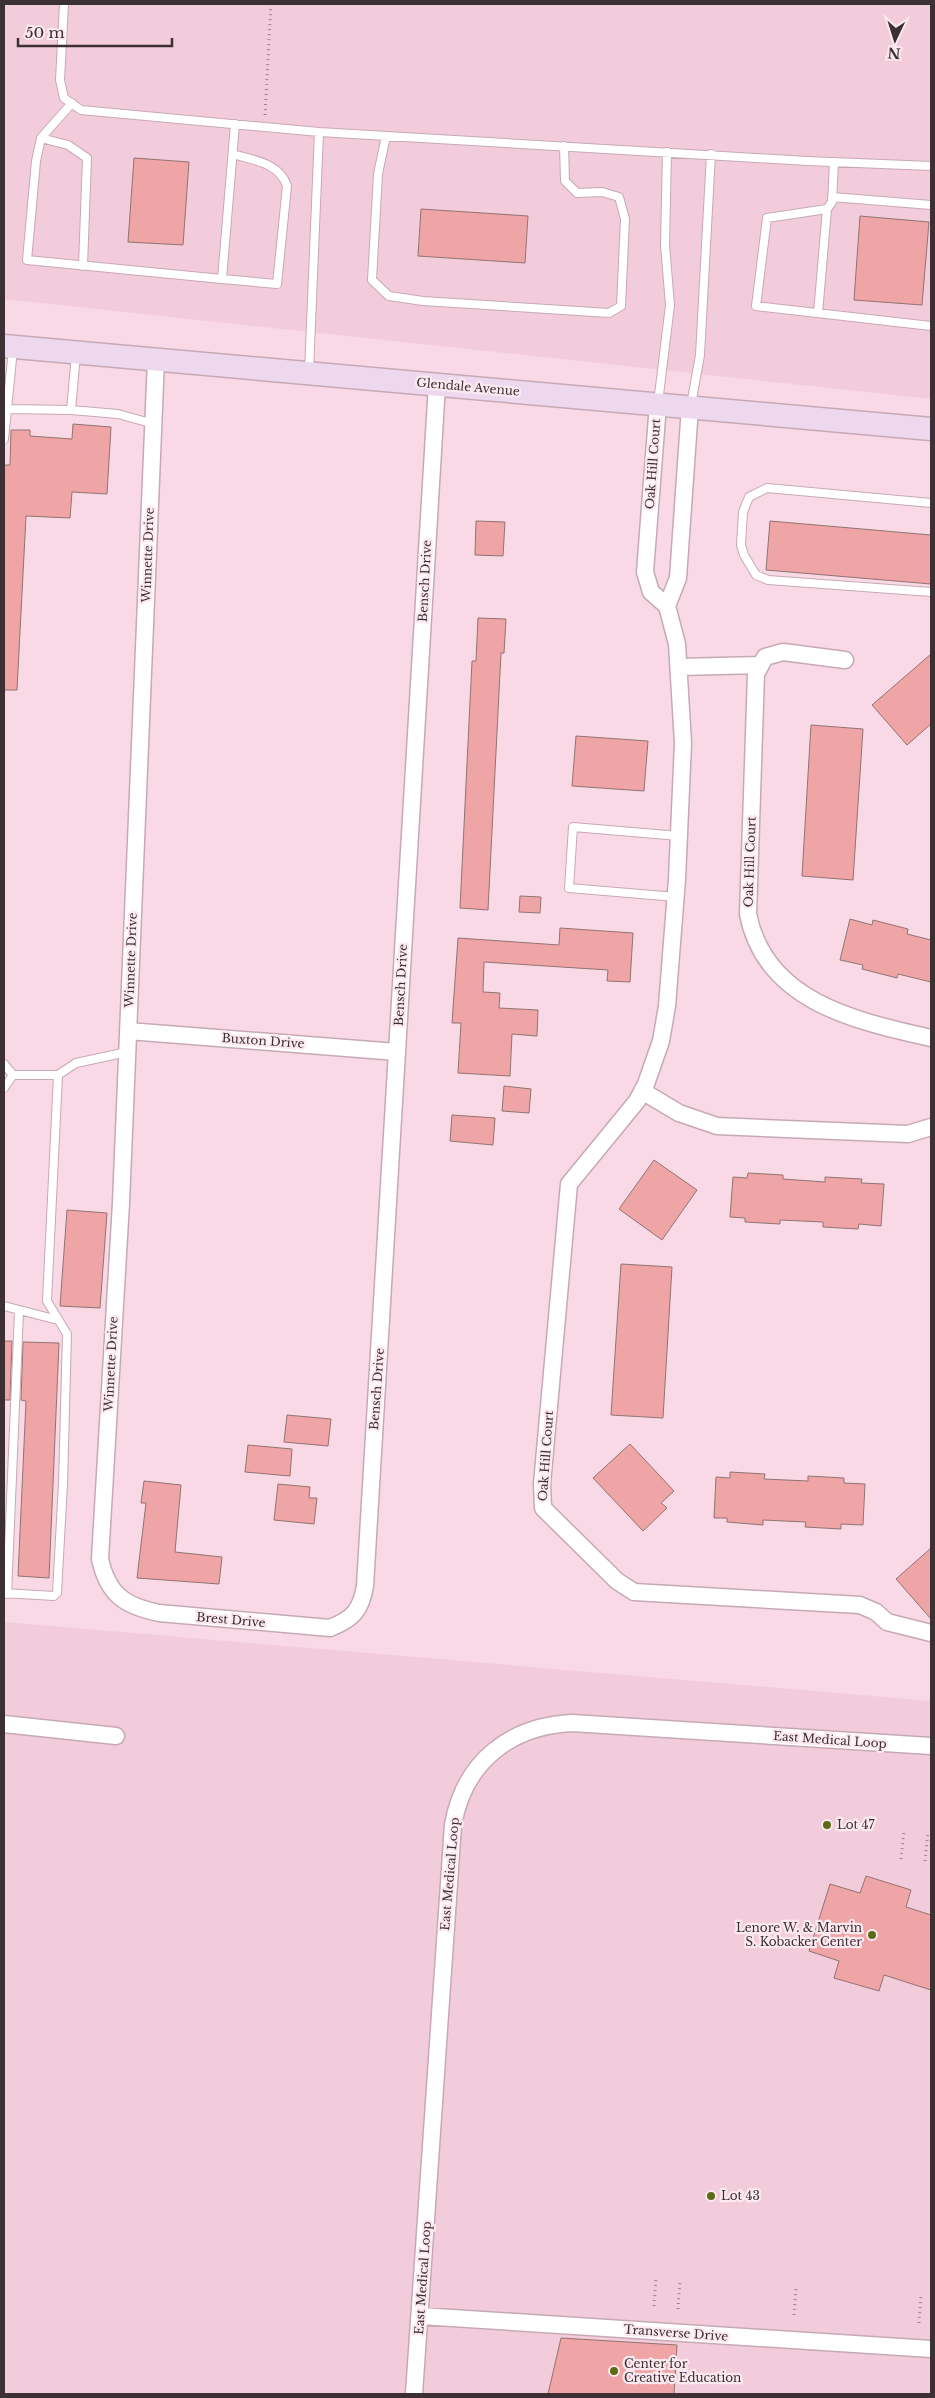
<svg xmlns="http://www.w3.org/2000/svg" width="935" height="2398" font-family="'Libre Baskerville',serif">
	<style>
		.built { fill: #f3ccdb }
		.building { fill: #efa4a6; stroke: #927373 }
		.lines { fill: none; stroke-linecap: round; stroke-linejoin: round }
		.lane-casing { stroke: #c7a9b5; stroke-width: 10 }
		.street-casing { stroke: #c7a9b5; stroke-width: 19 }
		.secondary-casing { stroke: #c7a9b5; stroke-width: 25 }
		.path { stroke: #99838b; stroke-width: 3; stroke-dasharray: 1 4; stroke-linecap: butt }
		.lane { stroke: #fff; stroke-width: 8 }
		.street { stroke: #fff; stroke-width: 16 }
		.secondary { stroke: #edd8ed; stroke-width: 22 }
		.poi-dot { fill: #5b6b16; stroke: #fdeaf1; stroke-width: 2 }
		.labels { text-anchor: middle; stroke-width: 4.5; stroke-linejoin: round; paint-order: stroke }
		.street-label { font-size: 12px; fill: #3c3034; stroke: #fdeaf1 }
		.poi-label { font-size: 12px; fill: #3c3034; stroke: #fdeaf1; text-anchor: start }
	</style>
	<rect width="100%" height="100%" fill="#f9d9e5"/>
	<path class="built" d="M4,4h927v395l-927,-100z
		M4,1622l927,79v693h-927z"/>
	<path class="building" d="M134,158l55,4 -6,83 -55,-3z
		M421,209l107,7 -3,47 -107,-7z
		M860,216l69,6 -7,83 -68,-5z
		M73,424l38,3 -4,67 -35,-2 -2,26 -44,-2 -9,174h-13v-225h6l1,-35h19v6l42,3z
		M476,521l29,1 -2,34 -28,-1z
		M770,521l161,14v49l-165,-14z
		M478,618l28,1 -2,34h-3l-13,257 -28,-2 12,-247h4z
		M931,654v70l-24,21 -35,-40z
		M811,725l52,4 -10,151 -51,-4z
		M576,736l72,5 -4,50 -72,-5z
		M520,896l21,1 -1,16 -21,-1z
		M850,919l22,6 1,-5 35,9 -1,5 24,6v42l-33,-8 -1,4 -35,-9 1,-4 -23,-5z
		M560,928l73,5 -3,49 -23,-1 1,-11 -124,-8 -1,30 17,1 -1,15 39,2 -1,26 -25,-2 -2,42 -52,-3 3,-50h-9l6,-85 101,7z
		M504,1086l27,3 -2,24 -27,-2z
		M452,1115l43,3 -2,27 -43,-4z
		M654,1160l43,30 -35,50 -43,-31z
		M748,1173l35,2v4l42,3v-5l37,2 -1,4 23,1 -3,42 -22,-2 -1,5 -35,-2v-5l-43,-2v4l-35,-2v-4l-15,-1 3,-40 14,1z
		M67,1210l40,3 -7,95 -40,-2z
		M621,1264l51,3 -9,151 -52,-3z
		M4,1341h8l-2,59h-6z
		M23,1342l36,1 -10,235 -31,-2 8,-175 -5,-1z
		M287,1415l44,4 -3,27 -44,-4z
		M630,1444l44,47 -13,12 6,5 -24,23 -50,-53z
		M248,1445l44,4 -2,27 -45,-4z
		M730,1472l35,2 -1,5 44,2v-5l36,2v5l21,1 -2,41 -22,-1v5l-36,-2 1,-5 -43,-2v5l-36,-3v-4h-13l2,-41 14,1z
		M144,1481l37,4 -6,67 47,5 -3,27 -82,-6 9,-75h-5z
		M278,1484l32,3 -1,11h8l-3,26 -40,-4z
		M931,1548v71l-35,-40z
		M866,1876l45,14 -5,17 25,8v75l-47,-15 -5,16 -45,-13 5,-17 -30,-10 21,-67 30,9z
		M561,2338l116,7 -3,49h-126z"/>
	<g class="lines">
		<defs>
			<path id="lane" d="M64,4l-4,76 4,18 17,12 238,22 488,29 124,5
				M72,103l-31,35 -5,23 -9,99 195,19 13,-155
				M386,136l-8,38 -6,106 17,16 34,5 186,12 12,-7 4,-87 -6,-22 -17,-5 -25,1 -12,-12 -1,-35
				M41,138l27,7 19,13 -4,108
				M834,162l-2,40 -5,7 -60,9 -11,88 175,20
				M832,197l99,8
				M222,279l55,5 10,-98c-7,-23 -34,-26 -54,-32
				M818,313l9,-104
				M309,371l10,-239
				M658,403l12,-98 -5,-60 2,-93
				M691,405l9,-50 11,-201
				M7,409l64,1 5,-56
				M71,410l47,4 36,10
				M4,439l9,-90
				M931,503l-164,-15 -18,9 -6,15 -2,33 3,10 12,20 12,5 163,12
				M676,897l-107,-9 4,-61 106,9
				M4,1064l9,11
				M4,1088l9,-13h45l18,-12 51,-11
				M4,1306l54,14
				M4,1593l50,3 3,-3 6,-109 4,-150 -20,-33 11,-226
				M7,1594l12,-282"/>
			<path id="street" d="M156,359l-35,844 -21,356c8,36 25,47 59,54l171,15c23,-9 31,-18 35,-42l72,-1202
				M658,404l-13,168 6,20 16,14 10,38 6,99 -6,136 -10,127 -6,35 -15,43 -9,17 -68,83 -27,300 1,24 74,73 17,11 226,13 16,7 11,10 44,11
				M667,606l11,-28 12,-171
				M845,660l-62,-8 -18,5 -9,17 -8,240c17,88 108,107 183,124
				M679,667l82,-2
				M128,1031l269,21
				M642,1091l37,22 38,13 191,8 23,-7
				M4,1724l112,12
				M421,2316l510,33
				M414,2394l39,-569c11,-63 57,-99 119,-102l359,23"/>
			<path id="secondary" d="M4,346l927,83"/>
		</defs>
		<use href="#lane" class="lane-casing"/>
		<use href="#street" class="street-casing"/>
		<use href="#secondary" class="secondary-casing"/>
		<path class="path" d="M265,115l6,-111
			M901,1859l3,-29
			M925,1861l3,-29
			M654,2306l2,-27
			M678,2309l2,-29
			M794,2315l2,-27
			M919,2323l2,-27"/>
		<use href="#lane" class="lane"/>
		<use href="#street" class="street"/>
		<use href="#secondary" class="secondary"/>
	</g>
	<g class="poi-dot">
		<circle cx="827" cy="1825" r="5"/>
		<circle cx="872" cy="1935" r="5"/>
		<circle cx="711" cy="2196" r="5"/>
		<circle cx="614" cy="2371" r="5"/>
	</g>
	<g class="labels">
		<g class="street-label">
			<text transform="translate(468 387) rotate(5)" y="4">Glendale Avenue</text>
			<text transform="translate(653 464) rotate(-86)" y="4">Oak Hill Court</text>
			<text transform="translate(148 555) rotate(-88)" y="4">Winnette Drive</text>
			<text transform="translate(425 581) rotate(-87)" y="4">Bensch Drive</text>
			<text transform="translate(750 862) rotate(-88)" y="4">Oak Hill Court</text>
			<text transform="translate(131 960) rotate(-88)" y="4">Winnette Drive</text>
			<text transform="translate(401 985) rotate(-87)" y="4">Bensch Drive</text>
			<text transform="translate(263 1041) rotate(4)" y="4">Buxton Drive</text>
			<text transform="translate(111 1364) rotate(-87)" y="4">Winnette Drive</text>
			<text transform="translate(377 1389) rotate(-86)" y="4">Bensch Drive</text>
			<text transform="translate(546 1456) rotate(-86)" y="4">Oak Hill Court</text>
			<text transform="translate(231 1620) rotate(5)" y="4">Brest Drive</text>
			<text transform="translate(830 1740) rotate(4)" y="4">East Medical Loop</text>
			<text transform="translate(450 1874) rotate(-85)" y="4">East Medical Loop</text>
			<text transform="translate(423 2278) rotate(-86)" y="4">East Medical Loop</text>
			<text transform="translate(676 2333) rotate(4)" y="4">Transverse Drive</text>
		</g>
		<g class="poi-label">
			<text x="837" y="1829">Lot 47</text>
			<text x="862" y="1932" text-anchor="end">Lenore W. &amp; Marvin<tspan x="862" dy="14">S. Kobacker Center</tspan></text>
			<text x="721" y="2200">Lot 43</text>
			<text x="624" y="2368">Center for<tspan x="624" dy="14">Creative Education</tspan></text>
		</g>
	</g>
	<rect width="935" height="2398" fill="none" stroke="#3c3034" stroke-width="10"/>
	<g transform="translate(895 40) rotate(184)" stroke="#fdeaf1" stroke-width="4" paint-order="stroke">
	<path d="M0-4L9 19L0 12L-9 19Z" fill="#3c3034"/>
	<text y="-8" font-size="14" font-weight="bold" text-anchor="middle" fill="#3c3034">N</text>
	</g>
	<path d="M18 38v8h154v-8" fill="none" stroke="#3c3034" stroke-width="2.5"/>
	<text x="25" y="38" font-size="15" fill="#3c3034" stroke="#fdeaf1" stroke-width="4" paint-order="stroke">50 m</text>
</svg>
